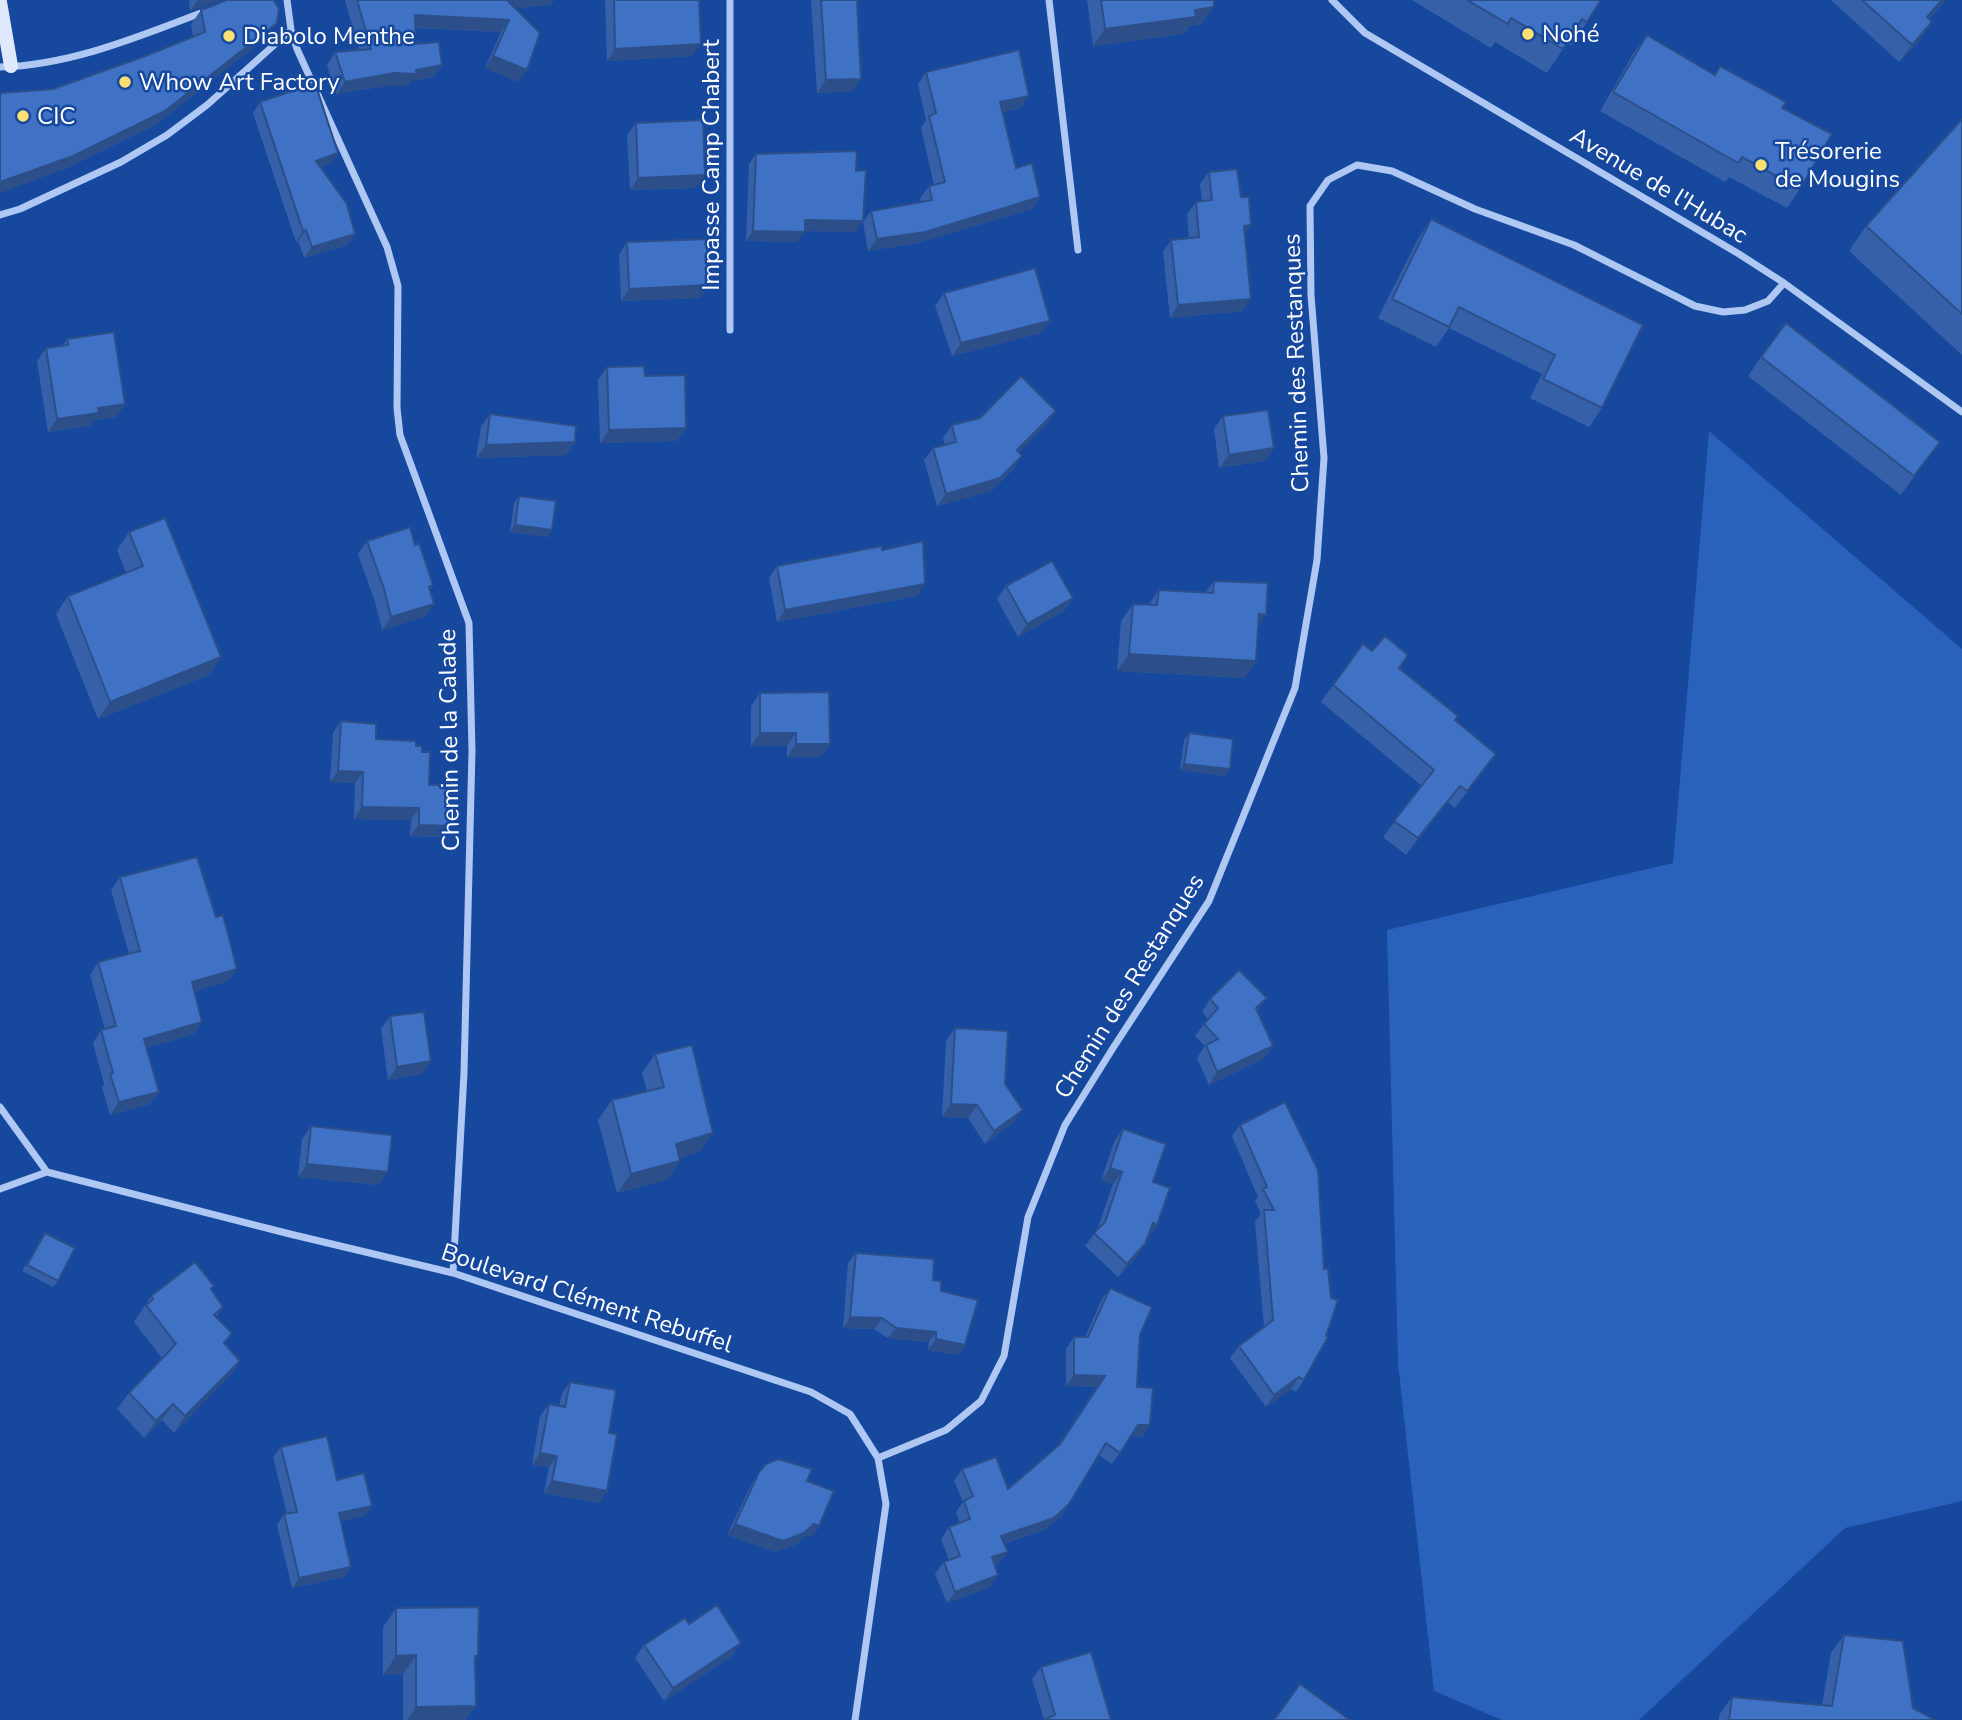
<svg xmlns="http://www.w3.org/2000/svg" width="1962" height="1720" font-family="'Nunito Sans',sans-serif">
	<style>
		.green { fill: #2a61bb }
		.lines { fill: none; stroke-linecap: round; stroke-linejoin: round }
		.street { stroke: #aec8f3; stroke-width: 7 }
		.secondary { stroke: #dee9fd; stroke-width: 14 }
		.wall { fill: #3661a9 }
		.shaded-wall { fill: #2c4f89 }
		.building { fill: #3f71c4; stroke: #2c4f89; stroke-width: 2 }
		.poi-dot { fill: #ffe070; stroke: #16489e; stroke-width: 2.5 }
		.labels { text-anchor: middle; stroke-width: 5; stroke-linejoin: round; paint-order: stroke }
		.poi-label { font-size: 24px; fill: #fff; stroke: #16489e; text-anchor: start }
		.street-label { font-size: 24px; fill: #fff; stroke: #16489e }
	</style>
	<rect width="100%" height="100%" fill="#16489e"/>
	<path class="green" d="M1709,431l253,218v852l-117,27 -206,192h-137l-68,-29 -36,-328 -11,-433 286,-67z"/>
	<g class="lines">
		<path class="street" d="M730,0v330
			M1049,0l29,250
			M1332,0l33,33 374,221 45,29 178,129
			M291,30l6,19 90,198 11,39 -1,122 3,27 69,188 3,128 -8,322 -11,200
			M0,67c72,-2 140,-31 206,-56
			M0,215l20,-6 101,-47 46,-27 40,-30 84,-75 -4,-30
			M0,1107l47,65
			M0,1189l47,-17 243,62 163,39 358,119 39,22 28,44 8,46 -31,216
			M878,1458l68,-28 35,-29 23,-45 24,-139 37,-92 48,-77 96,-147 86,-213 22,-128 7,-102 -13,-163 -1,-89 18,-26 29,-15 35,6 83,38 99,36 121,61 28,6 22,-2 23,-9 16,-18"/>
		<path class="secondary" d="M0,2l11,64"/>
	</g>
	<path class="wall" d="M189,0h31l-30,11z
		M345,0h209l-4,5 -35,3 3,74 -33,-14 16,-36 -86,-4 1,16 26,21 -8,12 -23,4 -3,5h-22l-50,8 -9,-29 8,-13 24,-2z
		M605,0h94l-7,56 -85,5z
		M811,0h46l-4,91 -36,2z
		M1087,0h127l-12,24 -13,2 -5,8 -91,12z
		M1412,0h189l-14,22 -16,24 -4,-3 -20,30 -52,-31 -4,6z
		M1831,0h115l-17,19 -9,21 -21,22z
		M201,10l66,27 -112,88 -92,45 -10,-81 95,-34 45,-19 -2,-12z
		M1647,35l67,40 6,-9 62,42 18,81 -13,19 -58,-31 -4,5 -125,-71 33,-57z
		M926,72l95,36 -19,4 14,56 24,29 -8,12 -115,34 -49,8 -5,-29 8,-11 50,-9 -1,-4 9,-12 5,-1 -13,-57 5,-8 -8,-36z
		M260,102l71,62 -10,3 34,67 -8,11 -43,13 -6,-17 -2,1 -43,-129z
		M1962,119v236l-113,-104 17,-25z
		M636,123l60,65 -66,2 -3,-55z
		M756,154l100,17 -1,61 -50,-1 -8,11 -51,-1 3,-77z
		M1209,172l36,62 -2,77 -73,7 -7,-66 8,-12 18,-2 -2,-24 9,-12 6,-1 -2,-17z
		M1431,219l212,106 -41,83 -13,19 -59,-29 12,-24 -93,-46 -13,19 -58,-29 40,-79z
		M627,242l82,43 -9,13 -79,3 -2,-46z
		M944,293l97,40 -89,23 -17,-50z
		M67,339l58,65 -9,13 -22,3 -4,6 -42,6 -11,-71 9,-13 16,-2z
		M1761,357l165,104 -25,34 -153,-119z
		M607,367l38,9 32,65 -77,2 -2,-63z
		M1056,411l-8,12 -29,29 3,4 -8,12 -23,23 -54,15 -13,-46 9,-12 12,-3 -2,-7 9,-13z
		M490,414l76,41 -90,3 5,-31z
		M1223,416l42,45 -46,7 -5,-39z
		M519,496l33,34 -5,7 -37,-5 4,-29z
		M129,532l92,125 -12,18 -111,44 -42,-105 12,-18 58,-23 -9,-23z
		M367,541l66,44 -3,5 -4,26 -44,14 -7,-28 -17,-48z
		M882,550l35,46 -140,26 -8,-44 8,-12z
		M1214,581l52,34 -8,10 -2,36 -12,17 -127,-7 4,-50 12,-17h16l10,-14 47,2z
		M1006,586l67,12 -9,13 -46,26 -21,-38z
		M1372,651l36,4 -9,13 57,52 28,51 -29,37 -7,-6 -42,53 -23,-18 39,-51 -101,-84 12,-17z
		M760,693l61,64h-34v-11h-36v-40z
		M341,721l35,18 40,7 6,6 7,33 23,41 -8,11 -34,-1 1,-16 -57,-1 1,-36 -25,-1 3,-49z
		M1189,733l41,36 -5,7 -45,-6 4,-30z
		M120,877l108,104 -34,10v43l-48,14 4,56 -40,11 -8,-28 2,-3 -11,-41 8,-13h4l-15,-55 8,-13 31,-8 -18,-64z
		M1210,999l49,11 -2,2 8,46 -56,27 -12,-27 8,-12 -10,-10 13,-17 -6,-7z
		M390,1016l41,45 -9,13 -34,6 -7,-51z
		M955,1028l50,56 8,39 -28,21 -17,-26 -26,-1 4,-76z
		M655,1054l45,98 -21,6 1,3 -13,19 -50,13 -19,-73 14,-20 35,-9 -5,-18z
		M1285,1102l19,278 -8,12 -5,-3 -25,18 -36,-49 9,-12 25,-19 -9,-105 6,-8 -6,-13 3,-4 -26,-61 8,-11z
		M311,1126l68,59 -81,-8 4,-38z
		M1123,1129l30,53 -4,55 -12,20 -19,20 -33,-31 12,-16 16,-46 -12,-3 13,-39z
		M45,1233l13,48 -5,6 -31,-16z
		M856,1253l77,27 8,11 17,64 -30,-5 1,-8 -41,-4 -14,-9 -31,-1 5,-65z
		M1110,1288l30,47 -3,52 5,50 -11,-1 -19,28 -13,-9 -38,61 -15,13 -42,15 4,8 -9,11 -4,2 -5,22 -43,16 -12,-29 9,-12 5,-2 -8,-21 8,-12 11,-4 -4,-11 7,-10 -9,-21 8,-12 46,20 51,-45 38,-57 -31,-1v-37l8,-12h11l17,-38z
		M211,1289l12,18 -7,10 8,26 16,18 -11,16 -55,56 -12,-13 -18,18 -27,-29 12,-16 33,-35 -28,-36 17,-26z
		M570,1382l39,51 -10,70 -55,-10 5,-26 -17,-2 8,-49 9,-12 10,2 3,-13z
		M281,1447l56,33 35,26 -8,10 -23,5 3,56 -52,11 -15,-63 7,-11h3l-14,-57z
		M759,1472l48,9 12,45 -7,11 -6,-2 -9,9 -22,8 -48,-17 25,-52z
		M396,1608l82,48 -3,4 1,46 -11,14h-62v-46l-20,1v-48z
		M689,1624l52,19 -9,13 -68,45 -29,-43 9,-13z
		M1844,1635l69,73 22,12h-216v-5l13,-18 90,8 9,-52z
		M1041,1667l70,53h-67l-12,-41z"/>
	<path class="shaded-wall" d="M198,0h22l-30,11z
		M503,0h51l-4,5 -54,5z
		M1942,0h4l-32,35 13,-18z
		M1214,7l-12,17 -13,2 -5,8 -91,12 12,-17 90,-19z
		M415,15l94,5 -8,12 -95,-5z
		M1932,22l-12,18 -21,22 13,-17z
		M277,23l-10,14 -112,88 -92,45 -63,23v-11z
		M701,44l-9,12 -85,5 8,-12z
		M493,56l34,14 -9,12 -33,-14z
		M442,65l-8,12 -23,4 -3,5h-22l-50,8 9,-12z
		M861,79l-8,12 -36,2 9,-13z
		M1029,96l-8,12 -29,6 8,-12z
		M338,153l-7,11 -22,7 7,-10z
		M705,175l-9,13 -66,2 8,-12z
		M1040,197l-8,12 -115,34 -49,8 9,-12z
		M805,220l58,1 -8,11 -58,-1z
		M1251,225l-8,12 1,-11z
		M306,230l-8,11 -2,1 7,-11z
		M753,231l52,1 -8,10 -51,-1z
		M355,234l-8,11 -43,13 8,-11z
		M709,285l-9,13 -79,3 8,-12z
		M1251,299l-8,12 -73,7 8,-13z
		M1050,321l-9,12 -89,23 9,-13z
		M125,404l-9,13 -22,3 -4,6 -42,6 9,-13 41,-11z
		M1056,411l-8,12 -39,40 8,-13z
		M686,428l-9,13 -77,2 9,-13z
		M575,442l-9,13 -90,3 10,-13z
		M1940,442l-14,19 -25,34 13,-19z
		M1274,448l-9,13 -46,7 10,-13z
		M1022,456l-8,12 -23,23 -54,15 9,-12z
		M515,525l37,5 -5,7 -37,-5z
		M925,584l-8,12 -140,26 8,-12z
		M1073,598l-9,13 -46,26 9,-13z
		M434,604l-8,12 -44,14 9,-13z
		M1259,614l7,1 -12,17z
		M1129,654l127,7 -12,17 -127,-7z
		M221,657l-12,18 -111,44 12,-17z
		M760,733h36l-9,13h-36z
		M796,744h34l-9,13h-34z
		M1496,754l-12,17 -29,37 12,-17z
		M1184,764l46,5 -5,7 -45,-6z
		M338,771l25,1 -8,11 -25,-1z
		M1460,786l-12,16 -42,53 12,-17z
		M362,807l57,1 -8,12 -57,-1z
		M419,825l33,1 -8,11 -34,-1z
		M237,969l-9,12 -45,13 9,-12z
		M1267,998l-8,12 -12,11 9,-13z
		M202,1022l-8,12 -59,17 9,-12z
		M1273,1046l-8,12 -56,27 8,-13z
		M431,1061l-9,13 -34,6 9,-13z
		M159,1092l-9,12 -40,11 9,-13z
		M951,1104l26,1 -9,13 -26,-1z
		M1023,1110l-10,13 -28,21 9,-13z
		M713,1133l-13,19 -38,11 14,-19z
		M680,1161l-13,19 -50,13 14,-19z
		M307,1164l81,8 -9,13 -81,-8z
		M1110,1168l12,4 -9,12 -12,-3z
		M1153,1223l4,2 -8,12 -5,-1z
		M1145,1244l-8,13 -19,20 9,-13z
		M850,1317l32,1 -8,11 -31,-1z
		M896,1328l40,4 -7,10 -41,-4z
		M936,1339l29,6 -7,10 -30,-5z
		M240,1361l-11,16 -55,56 11,-17z
		M1074,1375l31,1 -8,11 -31,-1z
		M1299,1377l-8,12 -25,18 8,-12z
		M173,1404l-11,16 -18,18 12,-17z
		M1138,1425h12l-8,12 -12,-1z
		M540,1453l17,3 -8,11 -17,-2z
		M552,1481l55,10 -8,12 -55,-10z
		M1069,1504l-8,12 -15,13 -53,18 8,-11z
		M372,1506l-8,10 -32,7 7,-10z
		M735,1524h79l5,2 -7,11 -6,-2 -9,9 -22,8 -48,-17z
		M1008,1552l-9,11 -15,6 8,-12z
		M351,1567l-7,10 -52,11 7,-10z
		M998,1575l-8,12 -43,16 8,-11z
		M741,1643l-9,13 -68,45 9,-13z
		M416,1655l-13,19 -20,1 13,-19z
		M476,1706l-11,14h-58l9,-13z"/>
	<path class="building" d="M227,0h47l5,9 -2,14 -112,88 -92,45 -73,26v-89l53,-4 95,-34 57,-23 -4,-22z
		M357,0h150l33,33 -13,37 -34,-14 16,-36 -94,-5 1,29 23,-2 3,23 -26,5v4l-22,-1 -49,9 -10,-30 36,-3z
		M614,0h85l2,44 -86,5z
		M821,0h36l4,79 -35,1z
		M1101,0h113v7l-19,3 1,7 -91,12z
		M1467,0h134l-14,22 -5,-3 -19,30 -52,-31 -3,6z
		M1862,0h80l-15,17 5,5 -20,23z
		M1647,35l68,40 5,-9 66,36 -4,6 50,26 -32,55 -58,-32 -4,6 -125,-71z
		M1019,50l10,46 -29,6 16,66 16,-5 8,34 -115,35 -48,7 -6,-28 61,-11 -3,-14 16,-4 -16,-66 7,-3 -10,-41z
		M315,83l23,70 -22,8 31,43 8,30 -43,13 -6,-17 -3,1 -43,-129z
		M1962,119v195l-96,-88z
		M703,120l2,55 -67,3 -2,-55z
		M857,151l-1,20 10,-1 -3,51 -58,-1v12l-52,-1 3,-77z
		M1237,169l4,28h8l2,28 -7,1 7,73 -73,6 -7,-65 28,-3 -3,-35 16,-2 -3,-28z
		M1431,219l212,106 -41,83 -59,-29 12,-24 -96,-48 -10,20 -57,-28z
		M707,239l2,46 -80,4 -2,-47z
		M1035,268l15,53 -89,22 -17,-50z
		M1786,323l154,119 -26,34 -153,-119z
		M114,332l11,72 -27,4 1,5 -42,6 -11,-71 22,-3 -1,-6z
		M644,366l1,10 40,-1 1,53 -77,2 -2,-63z
		M1021,376l35,35 -39,39 5,6 -22,22 -54,16 -13,-46 23,-6 -4,-17 28,-7z
		M1268,410l6,38 -45,7 -6,-39z
		M490,414l86,12 -1,16 -89,3z
		M519,496l37,5 -4,29 -37,-5z
		M165,518l56,139 -111,45 -42,-106 75,-30 -14,-34z
		M410,527l5,18 4,-2 14,42 -4,2 5,17 -43,13 -7,-28 -17,-48z
		M923,541l2,43 -140,26 -8,-44 105,-20v4z
		M1052,561l21,37 -46,26 -21,-38z
		M1214,581l54,2 -2,32 -7,-1 -3,47 -127,-7 4,-50 24,1 2,-15 54,3z
		M1385,636l23,19 -9,13 59,48 -3,4 41,34 -29,37 -7,-5 -42,52 -24,-17 40,-51 -101,-85 30,-41 9,7z
		M829,692l1,52h-34v-11h-36v-40z
		M341,721l35,3v15l40,2v5h6v6h8l-1,33h23v41l-33,-1v-17l-57,-1 1,-35 -25,-1z
		M1189,733l44,6 -3,30 -46,-5z
		M197,857l19,60 7,-2 14,54 -45,13 10,40 -58,17 15,53 -40,10 -9,-28 3,-1 -12,-43 15,-4 -18,-64 42,-11 -20,-74z
		M1239,970l28,28 -11,10 17,38 -56,26 -11,-27 12,-6 -14,-15 14,-16 -8,-9z
		M424,1012l7,49 -34,6 -7,-51z
		M955,1028l53,3 -3,53 18,26 -29,21 -17,-26 -26,-1z
		M692,1045l21,88 -37,11 4,17 -49,13 -19,-74 52,-13 -9,-33z
		M1285,1102l33,68 6,99 4,-1 3,30 7,2 -12,36 2,1 -24,43 -5,-3 -25,18 -35,-49 34,-26 -9,-110h10l-11,-21 4,-2 -27,-62z
		M311,1126l81,9 -4,37 -81,-8z
		M1123,1129l43,15 -13,38 17,6 -13,37 -4,-2 -8,21 -18,20 -33,-31 11,-11 17,-50 -12,-4z
		M45,1233l30,15 -17,33 -31,-16z
		M856,1253l78,6 -1,21 8,1v10l37,9 -13,45 -29,-6v-7l-40,-4 -14,-10 -32,-1z
		M195,1262l19,24 -3,3 12,18 -9,8 18,18 -8,10 16,18 -55,55 -12,-12 -17,17 -27,-28 47,-49 -30,-39 7,-6 -2,-3z
		M1110,1288l42,19 -12,28 -3,52 16,1 -3,37h-12l-18,28 -14,-10 -37,61 -15,14 -53,18 7,16 -16,5 6,18 -43,17 -11,-30 16,-6 -11,-29 21,-8 -6,-18 9,-5 -11,-27 34,-12 12,32 52,-45 45,-68 -31,-1v-38h14z
		M570,1382l46,8 -7,43 8,1 -10,57 -55,-10 5,-25 -17,-3 9,-49 16,3z
		M327,1436l10,44 27,-7 8,33 -33,7 12,54 -52,11 -15,-64 13,-2 -16,-65z
		M778,1459l34,10 -5,12 27,10 -15,35 -5,-2 -10,9 -21,8 -48,-17 24,-52 7,-8z
		M717,1605l24,38 -68,45 -29,-43 41,-27 4,6z
		M479,1607l-1,49h-3l1,50 -60,1v-52l-20,1v-48z
		M1844,1635l59,6 10,67 22,12h-206l3,-23 100,9z
		M1091,1652l20,68h-68l12,-5 -14,-48z
		M1300,1684l50,36h-76z"/>
	<g class="poi-dot">
		<circle cx="1528" cy="34" r="7"/>
		<circle cx="229" cy="36" r="7"/>
		<circle cx="125" cy="82" r="7"/>
		<circle cx="23" cy="116" r="7"/>
		<circle cx="1761" cy="165" r="7"/>
	</g>
	<g class="labels">
		<g class="poi-label">
			<text x="1542" y="42">Nohé</text>
			<text x="243" y="44">Diabolo Menthe</text>
			<text x="139" y="90">Whow Art Factory</text>
			<text x="37" y="124">CIC</text>
			<text x="1775" y="159">Trésorerie<tspan x="1775" dy="28">de Mougins</tspan></text>
		</g>
		<g class="street-label">
			<text transform="translate(711 165) rotate(-90)" y="8">Impasse Camp Chabert</text>
			<text transform="translate(1659 185) rotate(31)" y="8">Avenue de l'Hubac</text>
			<text transform="translate(1296 363) rotate(-92)" y="8">Chemin des Restanques</text>
			<text transform="translate(449 740) rotate(-91)" y="8">Chemin de la Calade</text>
			<text transform="translate(1129 986) rotate(-58)" y="8">Chemin des Restanques</text>
			<text transform="translate(587 1298) rotate(18)" y="8">Boulevard Clément Rebuffel</text>
		</g>
	</g>
</svg>
